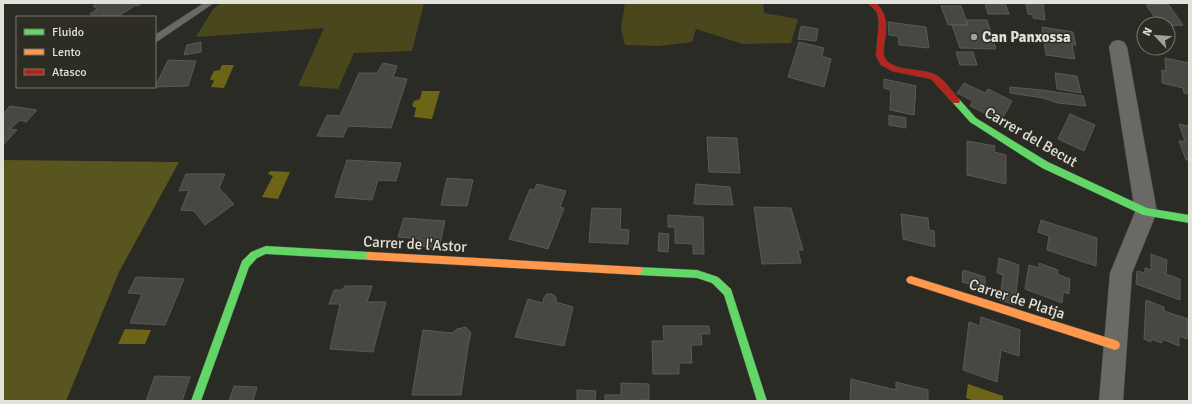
<svg xmlns="http://www.w3.org/2000/svg" width="1192" height="404" font-family="Signika,sans-serif">
	<style>
		.green { fill: #4b471c }
		.forest { fill: #59551e }
		.water { fill: #6c6517 }
		.building { fill: #474743; stroke: #595955 }
		.lines { fill: none; stroke-linecap: round; stroke-linejoin: round }
		.lane-casing { stroke: #494844; stroke-width: 1 }
		.street-casing { stroke: #494844; stroke-width: 1 }
		.fast-casing { stroke: #494844; stroke-width: 1 }
		.slow-casing { stroke: #494844; stroke-width: 1 }
		.jam-casing { stroke: #494844; stroke-width: 1 }
		.lane { fill: #6a6965; fill-rule: evenodd }
		.street { fill: #6a6965; fill-rule: evenodd }
		.fast { fill: #63d668; fill-rule: evenodd }
		.slow { fill: #ff974d; fill-rule: evenodd }
		.jam { fill: #b3261e; fill-rule: evenodd }
		.poi-dot { fill: #a2a29c; stroke: #2e2d23; stroke-width: 1.5 }
		.labels { text-anchor: middle; stroke-width: 3; stroke-linejoin: round; paint-order: stroke }
		.poi-label { font-size: 15px; font-weight: bold; fill: #e2e2db; stroke: #2e2d23; text-anchor: start }
		.street-label { font-size: 15px; fill: #e2e2db; stroke: #2e2d23 }
	</style>
	<rect width="100%" height="100%" fill="#2b2b26"/>
	<path class="green" d="M221,3h203l-12,48 -58,2 -16,36 -40,-3 26,-58 -128,9 17,-28z
		M625,3h138l1,10 34,6 -7,24 -48,1 -47,-15 -4,13 -34,4 -33,-1 -4,-16z"/>
	<path class="forest" d="M3,160l176,2 -60,110 -53,129h-63z"/>
	<path class="water" d="M222,65h12l-10,23 -13,-1 3,-6 -4,-2 4,-8 6,-1z
		M422,91h18l-8,28 -18,-2 2,-9 -4,-2 2,-5 6,-2z
		M270,171l20,1 -12,27 -16,-2 11,-21 -5,-2z
		M125,329l26,1 -6,14h-27z
		M968,384l35,12v5h-29l-8,-3z"/>
	<path class="building" d="M98,3h44l-4,3 -2,-1 -19,12h-9l-4,-2 -2,2h-6l-6,-3 7,-5 -4,-3z
		M985,3h20l4,11h-21z
		M1032,3h11l2,17 -12,-2v-3l-5,-1 -2,-10h6z
		M1168,4l15,21 -15,1v-2h-8l-14,-19z
		M941,6h20l7,19h-20z
		M966,20h21l9,29 -36,-1 -8,-23h16z
		M888,22l38,5 3,21 -30,-3 -1,-9 -9,-1z
		M801,26l17,3 -2,12 -18,-2z
		M1042,27l31,5 3,13h-4l3,14 -29,-4z
		M201,42v10l-17,3 3,-10z
		M799,42l25,6 -2,8 9,3 -7,28 -36,-10z
		M956,52h17l4,13h-17z
		M1165,58l24,5v31l-5,-1 -1,-5 -21,-5v-13l4,1z
		M168,60l28,1 -8,25 -33,1z
		M383,63l14,3 -4,11 14,2 -16,49 -43,-2 -5,11 -26,-1 10,-21 13,1 19,-43h18z
		M1055,73l22,3 4,17 -24,-4z
		M884,79l32,7 -2,29 -24,-5 1,-20 -7,-2z
		M964,83l21,10 3,-4 24,12 -11,20 -31,-15 3,-5 -16,-8z
		M1010,87l32,3 41,6 3,10 -28,-3 -15,-5 -33,-5z
		M10,106l27,4 -11,12 -6,-2 -10,9 7,1 -14,15v-31z
		M1070,114l25,11 -11,26 -26,-12z
		M889,115l17,3v10l-17,-3z
		M1179,124l10,2v34h-3l-7,-19h6z
		M707,137l30,1 3,35 -31,-1z
		M967,141l28,5 -1,6 12,3v29l-39,-9z
		M347,160l54,3 -5,18 -18,-1 -6,20 -37,-3z
		M186,174h39l-6,14 15,16 -29,21 -11,-14 -13,-1 8,-20 -10,1z
		M447,178l26,2 -6,26 -26,-1z
		M537,184l29,7 -6,16 4,1 -16,41 -39,-10 21,-50 4,1z
		M696,184l34,3 3,18 -39,-1z
		M754,207l37,1 12,42h-5l3,13 -39,1z
		M592,208l29,1 -1,20 9,1 -1,14 -39,-2z
		M901,214l27,4 1,12 5,1 1,16 -32,-8z
		M668,215l35,2 1,37h-11v-10l-18,-1v-16h-7z
		M404,218l41,3 -6,27 -21,-2 2,-7 -22,-2z
		M1041,220l56,18 -1,28 -49,-16 2,-14 -11,-4z
		M659,233l10,1 -1,18 -10,-1z
		M1151,254l16,6 -1,14 14,5v21l-44,-16 1,-13 8,2v-5l6,2z
		M999,258l20,7 -4,40 -15,-5 3,-25 -6,-2z
		M1039,263l19,7 -1,4 13,5 -1,15 -6,-2 -1,11 -37,-14 4,-24 10,3z
		M963,270l22,7v12l-23,-7z
		M136,277l48,2 -19,46 -35,-2 12,-29 -14,-1z
		M345,286h27l-5,16h19l-13,50 -43,-3 10,-45h-11l5,-14h8z
		M547,294h5l4,3v5l17,5 -9,39 -49,-9 13,-38 15,4 1,-6z
		M1146,300l18,7v4l24,8 -1,20 -8,-3v10l-17,-7v4l-11,-4v3l-7,-3z
		M981,317l39,13 -1,26 -18,-6 -4,32 -34,-12 6,-48 11,4z
		M663,326h46l1,8h-9l1,11h-11l1,18h-13v11h-26l-1,-33h12z
		M466,327l5,6 -3,13 -7,49h-49l11,-65 29,3 5,-4z
		M155,376l35,1 -8,24h-36z
		M851,379l45,11v-8l32,8v11h-78z
		M621,383l28,1v16l-44,1v-6h16z
		M234,386l23,1 -4,14h-24z
		M577,390l19,1 -1,10h-18z"/>
	<g class="lines">
		<defs>
			<path id="lane" d="M204,3h10l-59,40v-8z"/>
			<path id="street" d="M1118,40l6,2 3,5 30,165 -25,61 -9,128h-24l11,-128 25,-61 -26,-165 3,-5z"/>
			<path id="fast" d="M956,98l3,1 17,19 72,44 99,46 42,7v8l-46,-8 -101,-47 -72,-46 -17,-19 -1,-2 1,-2z
				M266,246l104,6 3,1 2,3 -2,3 -3,1 -104,-6 -9,4 -8,9 -48,134h-10l51,-140 9,-9z
				M638,267l59,3 21,7 13,12 36,112h-10l-33,-106 -12,-12 -15,-5 -59,-3 -3,-1 -2,-3 2,-3z"/>
			<path id="slow" d="M370,252l268,15 3,1 2,3 -2,3 -3,1 -268,-15 -3,-1 -2,-3 2,-3z
				M911,276l204,64 4,2 1,3 -1,3 -4,2 -204,-66 -3,-1 -2,-3 2,-3z"/>
			<path id="jam" d="M868,3h8c21,21 1,46 10,57 10,12 37,8 50,15 7,3 17,18 23,24l1,2 -1,2h-6l-22,-24 -39,-8 -11,-6 -5,-9 3,-34 -2,-10z"/>
		</defs>
		<use href="#lane" class="lane-casing"/>
		<use href="#street" class="street-casing"/>
		<use href="#fast" class="fast-casing"/>
		<use href="#slow" class="slow-casing"/>
		<use href="#jam" class="jam-casing"/>
		<use href="#lane" class="lane"/>
		<use href="#street" class="street"/>
		<use href="#fast" class="fast"/>
		<use href="#slow" class="slow"/>
		<use href="#jam" class="jam"/>
	</g>
	<circle class="poi-dot" cx="974" cy="37" r="4"/>
	<g class="labels">
		<g class="poi-label">
			<text x="982" y="42">Can Panxossa</text>
		</g>
		<g class="street-label">
			<text transform="translate(1031 137) rotate(30)" y="5">Carrer del Becut</text>
			<text transform="translate(415 244) rotate(3)" y="5">Carrer de l'Astor</text>
			<text transform="translate(1017 299) rotate(18)" y="5">Carrer de Platja</text>
		</g>
	</g>
	<rect width="1192" height="404" fill="none" stroke="#e2e2db" stroke-width="8"/>
	<rect x="16" y="16" width="140" height="72" fill="#2e2d23" stroke="#76756d"/>
	<rect x="24" y="29" width="20" height="6" fill="#63d668" stroke="#76756d"/>
	<text x="52" y="36" font-size="12" fill="#e2e2db">Fluido</text>
	<rect x="24" y="49" width="20" height="6" fill="#ff974d" stroke="#76756d"/>
	<text x="52" y="56" font-size="12" fill="#e2e2db">Lento</text>
	<rect x="24" y="69" width="20" height="6" fill="#b3261e" stroke="#76756d"/>
	<text x="52" y="76" font-size="12" fill="#e2e2db">Atasco</text>
	<g transform="translate(1156 36) rotate(296)"><circle r="19" fill="#2e2d23" stroke="#76756d"/>
	<path d="M0-3L7 15L0 10L-7 15Z" fill="#a2a29c"/>
	<text y="-6" font-size="11" font-weight="bold" text-anchor="middle" fill="#e2e2db">N</text>
	</g>
</svg>
